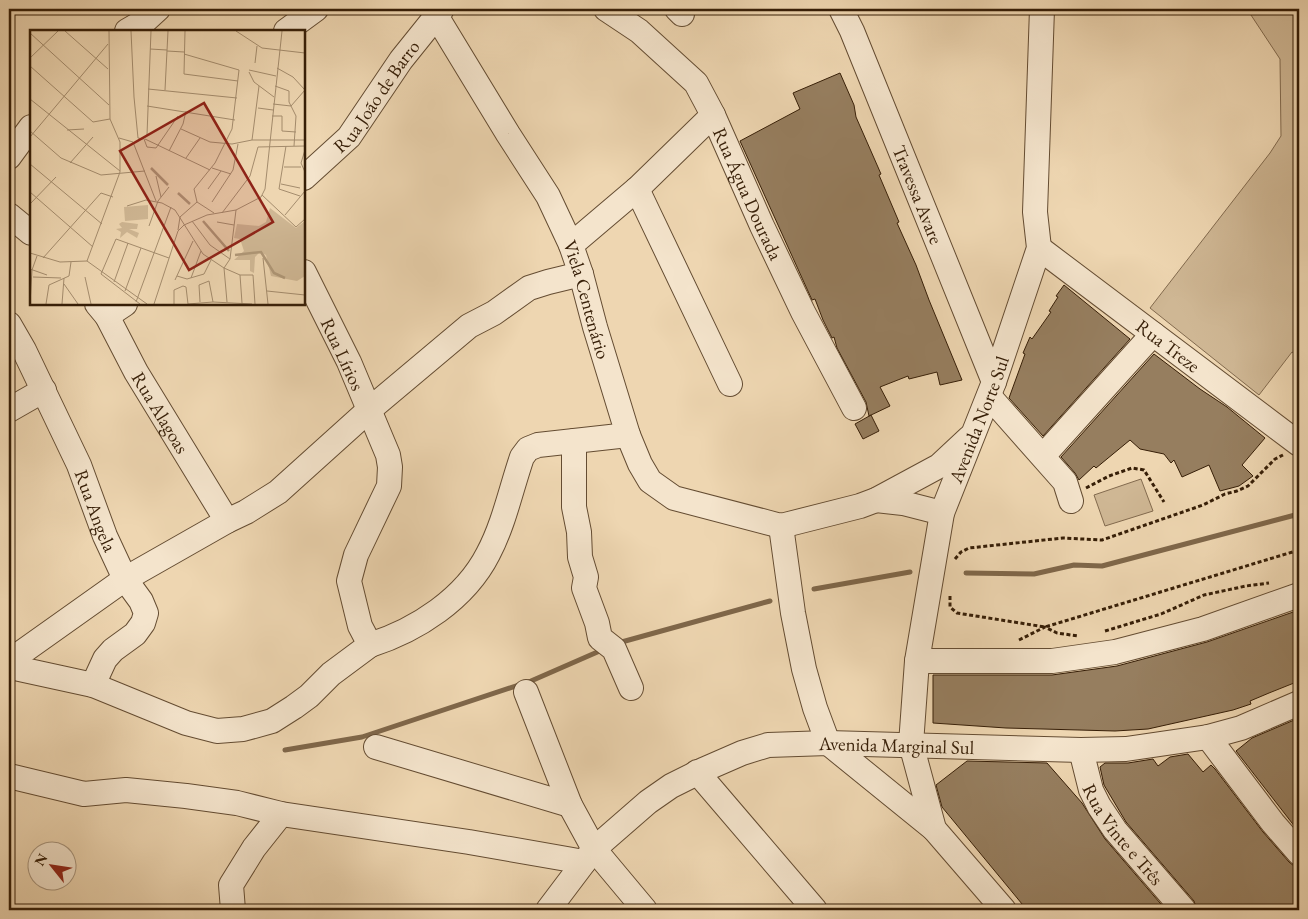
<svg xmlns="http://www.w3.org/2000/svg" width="1308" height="919" font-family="'EB Garamond',serif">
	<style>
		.green { fill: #cfb794; stroke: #826a4e }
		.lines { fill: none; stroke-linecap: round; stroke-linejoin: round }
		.stream { stroke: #7f674a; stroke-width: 5 }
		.building { fill: #967e5f; stroke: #361e07 }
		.minor-casing { stroke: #644c32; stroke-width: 26 }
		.path { stroke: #361e07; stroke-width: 3; stroke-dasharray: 4 2.5; stroke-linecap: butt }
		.minor { stroke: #f4e4cc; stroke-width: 24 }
		.labels { text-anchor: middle; stroke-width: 4; stroke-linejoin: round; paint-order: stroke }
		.street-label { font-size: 19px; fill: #361e07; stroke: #f4e4cc }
		.inset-river { fill: none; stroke: #af9777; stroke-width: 2.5 }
		.inset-road { fill: none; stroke: #a48c6d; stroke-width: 1 }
		.view { fill: #8f2418; fill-opacity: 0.15; stroke: #8f2418; stroke-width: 2.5 }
		.inset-edge { fill: none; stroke: #361e07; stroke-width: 2.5 }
	</style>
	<rect width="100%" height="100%" fill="#eed6b1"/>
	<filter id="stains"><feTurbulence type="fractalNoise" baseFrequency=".004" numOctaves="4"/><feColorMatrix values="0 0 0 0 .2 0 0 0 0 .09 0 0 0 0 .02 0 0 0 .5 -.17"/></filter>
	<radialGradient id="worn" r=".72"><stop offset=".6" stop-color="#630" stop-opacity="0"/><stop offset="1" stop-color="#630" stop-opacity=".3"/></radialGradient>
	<path class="green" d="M1247,9h52v347l-7,-4 -33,43 -109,-87 120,-155 11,-17 -1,-77z
		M1141,479l12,32 -48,15 -11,-31z"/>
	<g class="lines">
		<path class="stream" d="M966,573l68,1 40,-9 28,1 197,-52
			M814,589l96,-17
			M618,643l152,-42
			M285,750l77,-13 169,-56 71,-31"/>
	</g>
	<path class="building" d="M840,73l14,32 2,12 25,57 -2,1 20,47 -2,1 19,42 13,35 33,80 -22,5 -3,-13 -28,7 -1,-3 -28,11 10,19 -21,10 -3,-14 -29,-54 -3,-11 -2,1 -9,-18 -8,-21 -3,1 -72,-159 60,-32 -7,-16z
		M1064,285l66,54 -87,97 -34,-38 16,-44 -2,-1 7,-16 2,2 19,-27 -2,-1 9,-14 -2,-1z
		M1154,354l46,35 27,18 38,31 -23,27 11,11 -14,10 -19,5 -11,-26 -27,12 -8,-17 -3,3 -7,-9 -24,-5 -10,-9 -34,28 -2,-2 -15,14 -4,-7 -14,-16z
		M871,415l8,16 -16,8 -8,-15z
		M1299,610v71l-30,12 -19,8 1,3 -18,6 -85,19 -33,2 -109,-3 -73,-5v-48h119l65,-9 90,-24z
		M1299,718v114l-63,-81 16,-13z
		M1188,754l15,18 8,-7 4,4 48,63 26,30 5,4h5v44h-102l-3,-9 -68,-79 -22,-37 -4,-18 5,-4h23l25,-4 5,7 12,-9z
		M967,761l80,2 35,40 23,36 61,71h-139l-85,-103 -6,-22z"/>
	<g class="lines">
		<defs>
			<g id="minor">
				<path id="s1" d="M432,9l76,125 40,62 23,49 10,29 14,53 33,108 12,29 10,17 24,17 107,28 79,-20 16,-6 63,-34 30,-28"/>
				<path id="s2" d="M606,9l33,22 57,52 17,32 49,111 41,86 51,96"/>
				<path d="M677,9l5,5"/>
				<path id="s3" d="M841,9l11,22 142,351"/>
				<path d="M127,31l19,-11 12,-11"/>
				<path d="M286,31l30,-22"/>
				<path d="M9,157l22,-30"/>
				<path id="s4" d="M304,178l45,-41 52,-77 41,-51"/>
				<path d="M637,189l93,195"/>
				<path d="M9,215l22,18"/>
				<path d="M571,245l66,-56 76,-74"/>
				<path id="s5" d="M1039,248l260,196"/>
				<path id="s6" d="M97,304l10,12 29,56 91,149"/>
				<path d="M107,316l18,-12"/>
				<path id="s7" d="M9,324l15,26 55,115 26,71 20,43 16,22 5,12 -3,10 -8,11 -22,16 -8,9 -12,26"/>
				<path d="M989,396l76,86 6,19"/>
				<path d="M9,410l35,-20"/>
				<path d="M574,441v66l5,25 1,25 6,20 -2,11 13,35 3,15 14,11 17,39"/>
				<path d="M1043,456l110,-122"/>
				<path d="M876,500l27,3 39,10"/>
				<path d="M781,526l12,87 11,56 11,39 13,35 106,86"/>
				<path d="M370,645c47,-15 95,-46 118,-91 16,-30 23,-65 34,-97l6,-8 10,-4 90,-10"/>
				<path d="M18,655l107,-76 102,-58 19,-9 32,-20 91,-82 100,-84 25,-13 35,-25 19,-6 33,-8"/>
				<path d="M917,661h135l63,-9 88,-23 96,-34"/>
				<path d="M15,668l78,17 93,38 31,8 26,-2 29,-8 22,-14 15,-11 22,-22 39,-29 -10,-19 -11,-45 7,-26 33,-69 1,-19 -2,-12 -39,-93 -45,-90"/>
				<path d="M526,692l44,113 24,44 51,61"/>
				<path d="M1208,737l65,86 26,30"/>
				<path d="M376,747l194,58"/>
				<path id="s8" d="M1081,750l10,40 8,16 16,24 69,80"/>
				<path d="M697,772l118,138"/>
				<path d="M9,776l75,18 42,-4 60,6 51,7 44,11 188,28 115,20"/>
				<path d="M233,910l-2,-25 23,-37 27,-34"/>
				<path id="s9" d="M548,910l46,-61 54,-47 23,-16 32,-16 39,-17 26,-8 60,-2 253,7 45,-1 82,-12 33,-9 58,-25"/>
				<path id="s10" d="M1004,910l-70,-81 -23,-85 6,-83 25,-148 52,-131 45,-134 -4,-36 7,-203"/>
			</g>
		</defs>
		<use href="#minor" class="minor-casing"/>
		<path class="path" d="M1086,488l23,-12 23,-8 12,2 20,32
			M955,559l6,-7 8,-4 94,-10 39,2 101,-35 22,-11 12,-3 11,-5 27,-27 8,-4
			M950,596v11l7,6 88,14 254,-77
			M1105,631l56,-17 43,-19 42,-9 23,-3
			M1019,640l26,-13 12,6 21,3"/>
		<use href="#minor" class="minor"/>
	</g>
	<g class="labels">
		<g class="street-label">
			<text dy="7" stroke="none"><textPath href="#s4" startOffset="110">Rua João de Barro</textPath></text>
			<text dy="7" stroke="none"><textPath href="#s2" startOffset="239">Rua Água Dourada</textPath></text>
			<text dy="7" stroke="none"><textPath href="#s3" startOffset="201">Travessa Avare</textPath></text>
			<text dy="7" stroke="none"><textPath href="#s1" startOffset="331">Viela Centenário</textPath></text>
			<text dy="7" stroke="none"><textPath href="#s5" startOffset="162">Rua Treze</textPath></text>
			<text transform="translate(343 354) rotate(65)" y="7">Rua Lírios</text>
			<text dy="7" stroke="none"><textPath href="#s6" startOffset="126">Rua Alagoas</textPath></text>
			<text dy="7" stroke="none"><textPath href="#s10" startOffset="529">Avenida Norte Sul</textPath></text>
			<text dy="7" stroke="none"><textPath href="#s7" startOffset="206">Rua Angela</textPath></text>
			<text dy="7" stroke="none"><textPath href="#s9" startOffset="410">Avenida Marginal Sul</textPath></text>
			<text dy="7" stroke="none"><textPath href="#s8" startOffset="96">Rua Vinte e Três</textPath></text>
		</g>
	</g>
	<g transform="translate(30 30)">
		<rect width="275" height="275" fill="#eed6b1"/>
		<path d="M118,175v14l-23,2 -1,-14zM240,178l26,20 9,-7v55l-8,5 -26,-5 -5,-21 -6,-3 -5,5 -1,16 -4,-2v-11h-16l10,-9 -4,-12 -6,-1 3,-14 22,2 7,-4zM92,192l16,2 -1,5h-8l10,4 -2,5 -10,-6 -7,6 1,-6 -5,-3 6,-1 -3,-4z" fill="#cfb794"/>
		<path class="inset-river" d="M121,138l17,17M148,163l12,11M173,191l26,30M205,225l26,-3 13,21 11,5"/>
		<path class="inset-road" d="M35,1l43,38M101,1l3,66 4,41 5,1 4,-4 4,-104M155,1l-1,43 54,7M206,1l26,17 43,5M0,3l79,72M120,19l17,1M137,21l17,1M154,24l55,16 -7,59 -17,34 -21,26 3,13 17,11M0,28l28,-27M225,33l2,-17M0,36l63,56 17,-3M247,38l16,9 12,13M219,40l27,6M219,42l5,10 20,15M245,56l14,5v11l7,14 -2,30M118,59l89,9M135,60l3,-59M0,69l90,72M243,74l18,2 14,-16M117,76l88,14M228,78l15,2M242,86h10v15l14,1M151,99l29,13 22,2 20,-4h53M37,100l17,-1M0,101l31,27 40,17 44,-4M0,107l78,-93M89,108l14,4 23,59M114,109l3,8 9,1 22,-32M115,109l65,31M222,110l7,-54M275,120l-4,13 4,9M139,121l14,-27 3,-13M156,128l14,-20M40,133l23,-26M0,134l72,60M254,137h17M182,138l19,6M126,146l5,21M251,154l19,4M178,159l13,-18M249,159l7,-43M249,159l21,7M0,162l63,55M232,165l34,32 9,-8M182,172l21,-32 5,-26M0,174l26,-27M97,176l19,-6 16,3 13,7 28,44 21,14 16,7h13l2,29M192,183l28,-37 8,-29 47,-1M255,185l20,-24M162,191l18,24 20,14M187,192l17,3M119,196l9,-25 11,-14M148,200l2,-13 17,-15M0,223l30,9 27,-1 60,43M13,228l58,-65 12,4M233,228l5,46M57,231l33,-89v-30l-10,-23 -1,-88M0,239l17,6M71,244l15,-35 53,19M71,244l39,30M210,245l2,28M147,246l10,3 17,-5 7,-14M3,247l28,1M55,247l6,27M161,248l10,-27M145,250l18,-39M84,252l14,-39M34,254l14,20M95,261l16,-43M237,261l38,4M106,272l35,-95M170,272l-1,-17 10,-4 4,21M197,272l-3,-34 6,-9 6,-49M0,274l2,-34 5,-14M16,274l3,-19 20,-9 2,-14M32,274l2,-26M124,274l24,-73 6,-6 23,-10 29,-5 25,-13 4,-8 17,-158M144,274v-14l9,-4 3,1 2,17 25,-2 39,2"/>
		<path class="view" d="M174,73l69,119 -84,48 -69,-119z"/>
		<rect width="275" height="275" class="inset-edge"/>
	</g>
	<rect width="1308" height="919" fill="none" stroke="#eed6b1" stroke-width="30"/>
	<rect x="10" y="10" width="1288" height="899" fill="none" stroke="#361e07" stroke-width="2.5"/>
	<rect x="15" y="15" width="1278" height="889" fill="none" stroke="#361e07"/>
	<g transform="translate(52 866) rotate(300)"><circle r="24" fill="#f4e4cc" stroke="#a8957d"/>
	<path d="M0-4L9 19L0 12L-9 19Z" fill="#8f2418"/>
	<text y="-8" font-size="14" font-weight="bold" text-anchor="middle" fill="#361e07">N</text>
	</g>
	<rect width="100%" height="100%" filter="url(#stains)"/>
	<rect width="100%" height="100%" fill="url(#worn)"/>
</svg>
